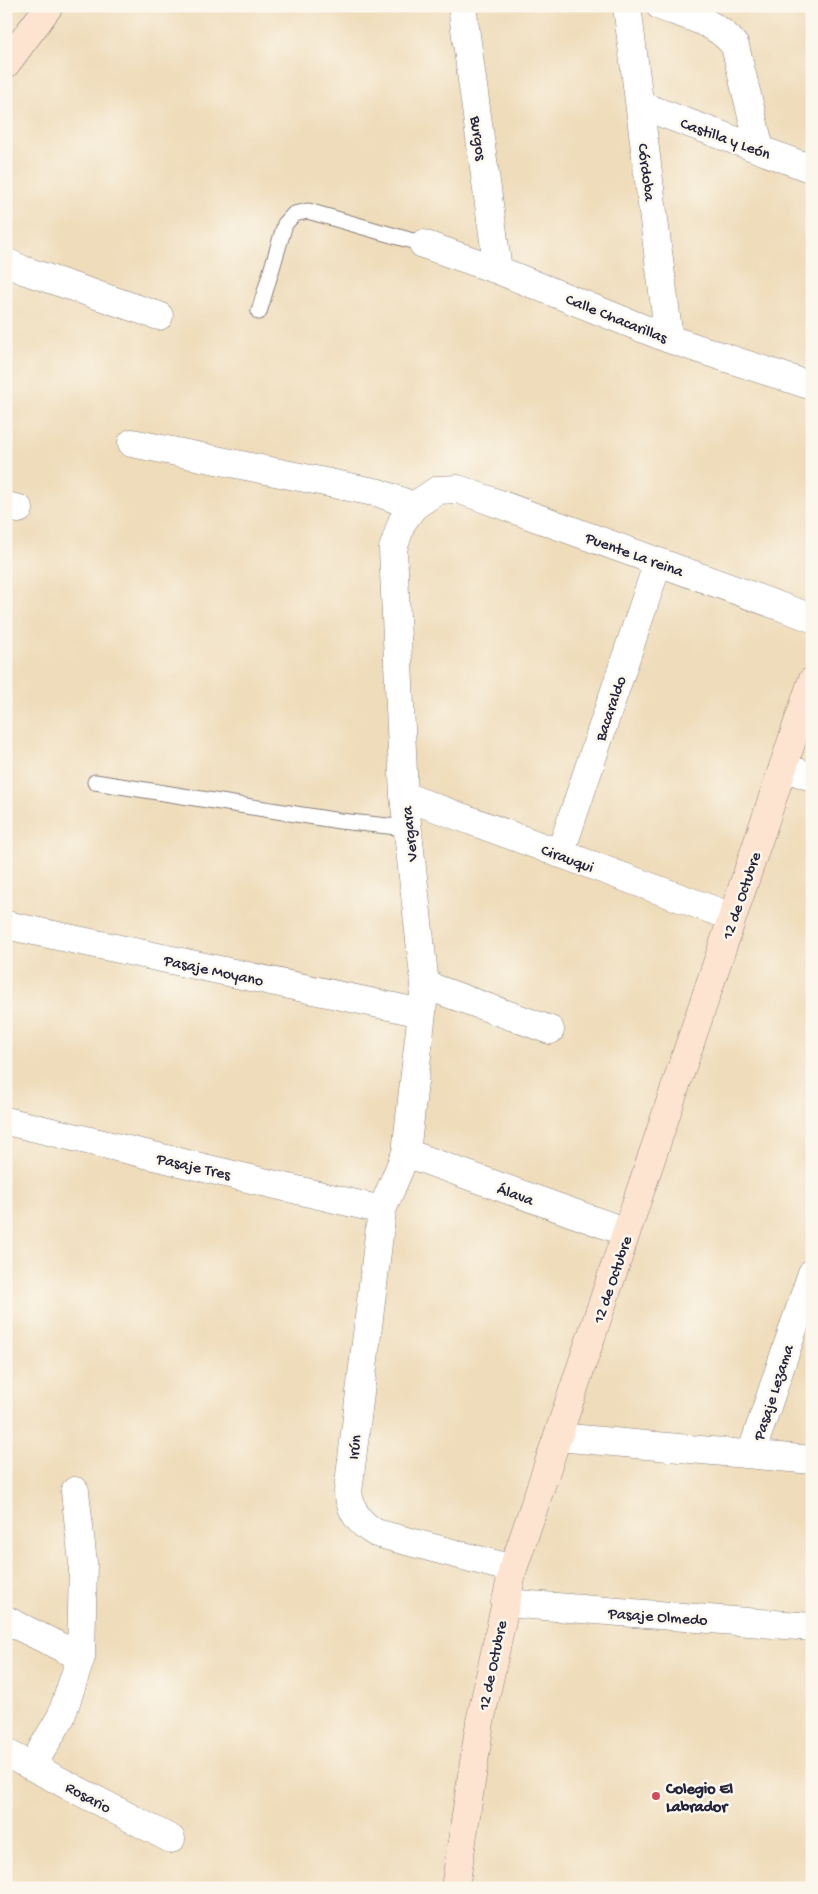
<svg xmlns="http://www.w3.org/2000/svg" width="818" height="1894" font-family="'Gochi Hand',sans-serif">
	<style>
		.lines { fill: none; stroke-linecap: round; stroke-linejoin: round }
		.lane-casing { stroke: #887f7a; stroke-width: 17 }
		.street-casing { stroke: #887f7a; stroke-width: 29 }
		.secondary-casing { stroke: #887f7a; stroke-width: 29 }
		.lane { stroke: #fff; stroke-width: 15 }
		.street { stroke: #fff; stroke-width: 28 }
		.secondary { stroke: #fde4d1; stroke-width: 28 }
		.poi-dot { fill: #d1495b; stroke: #fbf7ec; stroke-width: 2 }
		.labels { text-anchor: middle; stroke-width: 5; stroke-linejoin: round; paint-order: stroke }
		.street-label { font-size: 16px; fill: #22223b; stroke: #fbf7ec }
		.poi-label { font-size: 16px; font-weight: bold; fill: #22223b; stroke: #fbf7ec; text-anchor: start }
	</style>
	<rect width="100%" height="100%" fill="#fbf7ec"/>
	<filter id="ink" filterUnits="userSpaceOnUse"><feTurbulence type="fractalNoise" baseFrequency=".02" numOctaves="2"/><feDisplacementMap in="SourceGraphic" scale="10" xChannelSelector="R" yChannelSelector="G"/><feConvolveMatrix kernelMatrix="1 2 1 2 8 2 1 2 1" color-interpolation-filters="sRGB"/></filter>
	<filter id="wash" filterUnits="userSpaceOnUse"><feTurbulence type="fractalNoise" baseFrequency=".0096" numOctaves="4" result="noise"/><feDisplacementMap in="SourceGraphic" scale="20" xChannelSelector="R" yChannelSelector="G"/><feGaussianBlur stdDeviation="1.12" result="paint"/><feColorMatrix in="noise" values="0 0 0 0 0 0 0 0 0 0 0 0 0 0 0 0 0 1.4 0 .05"/><feComposite in="paint" operator="in"/></filter>
	<g filter="url(#wash)">
		<rect width="100%" height="100%" fill="#efdcba"/>
	</g>
	<g filter="url(#ink)">
		<g class="lines">
			<defs>
				<path id="lane" d="M259,312l26,-88 9,-10 14,-3 115,33
					M95,782l245,39 67,7"/>
				<path id="street" d="M462,6l36,264
					M627,6l42,333
					M660,6c27,10 58,16 75,40l25,103
					M640,105l172,64
					M423,244l75,26 171,69 143,47
					M6,262l17,8 136,46
					M132,443l247,50 35,13
					M6,506l13,3
					M783,767l29,10
					M404,796l328,121
					M560,854l98,-292
					M6,925l416,88
					M425,985l125,45
					M6,1121l376,89
					M406,1153l220,79
					M558,1437l254,23
					M751,1454l61,-181
					M513,1569l-137,-36c-17,-10 -25,-21 -28,-41l34,-282 24,-57 19,-168 -21,-189 -11,-247 9,-27 12,-16 24,-16 20,-1 354,129
					M505,1603l307,24
					M6,1620l75,37
					M6,1753l165,86
					M32,1766l29,-49 20,-60 2,-94 -8,-72"/>
				<path id="secondary" d="M6,64l43,-58
					M455,1888l25,-166 33,-153 299,-888"/>
			</defs>
			<use href="#lane" class="lane-casing"/>
			<use href="#street" class="street-casing"/>
			<use href="#secondary" class="secondary-casing"/>
			<use href="#lane" class="lane"/>
			<use href="#street" class="street"/>
			<use href="#secondary" class="secondary"/>
		</g>
	</g>
	<circle class="poi-dot" cx="656" cy="1796" r="5"/>
	<g class="labels">
		<g class="street-label">
			<text transform="translate(726 137) rotate(20)" y="6">Castilla y León</text>
			<text transform="translate(480 138) rotate(82)" y="6">Burgos</text>
			<text transform="translate(648 172) rotate(83)" y="6">Córdoba</text>
			<text transform="translate(617 317) rotate(22)" y="6">Calle Chacarillas</text>
			<text transform="translate(635 553) rotate(20)" y="6">Puente La reina</text>
			<text transform="translate(609 708) rotate(-71)" y="6">Bacaraldo</text>
			<text transform="translate(408 834) rotate(-96)" y="6">Vergara</text>
			<text transform="translate(568 857) rotate(20)" y="6">Cirauqui</text>
			<text transform="translate(740 895) rotate(-71)" y="6">12 de Octubre</text>
			<text transform="translate(214 969) rotate(12)" y="6">Pasaje Moyano</text>
			<text transform="translate(194 1165) rotate(13)" y="6">Pasaje Tres</text>
			<text transform="translate(516 1193) rotate(20)" y="6">Álava</text>
			<text transform="translate(611 1279) rotate(-71)" y="6">12 de Octubre</text>
			<text transform="translate(772 1392) rotate(-72)" y="6">Pasaje Lezama</text>
			<text transform="translate(353 1447) rotate(-83)" y="6">Irún</text>
			<text transform="translate(658 1615) rotate(4)" y="6">Pasaje Olmedo</text>
			<text transform="translate(491 1665) rotate(-78)" y="6">12 de Octubre</text>
			<text transform="translate(89 1796) rotate(28)" y="6">Rosario</text>
		</g>
		<g class="poi-label">
			<text x="666" y="1793">Colegio El<tspan x="666" dy="18">Labrador</tspan></text>
		</g>
	</g>
	<rect width="818" height="1894" fill="none" stroke="#fbf7ec" stroke-width="25"/>
</svg>
